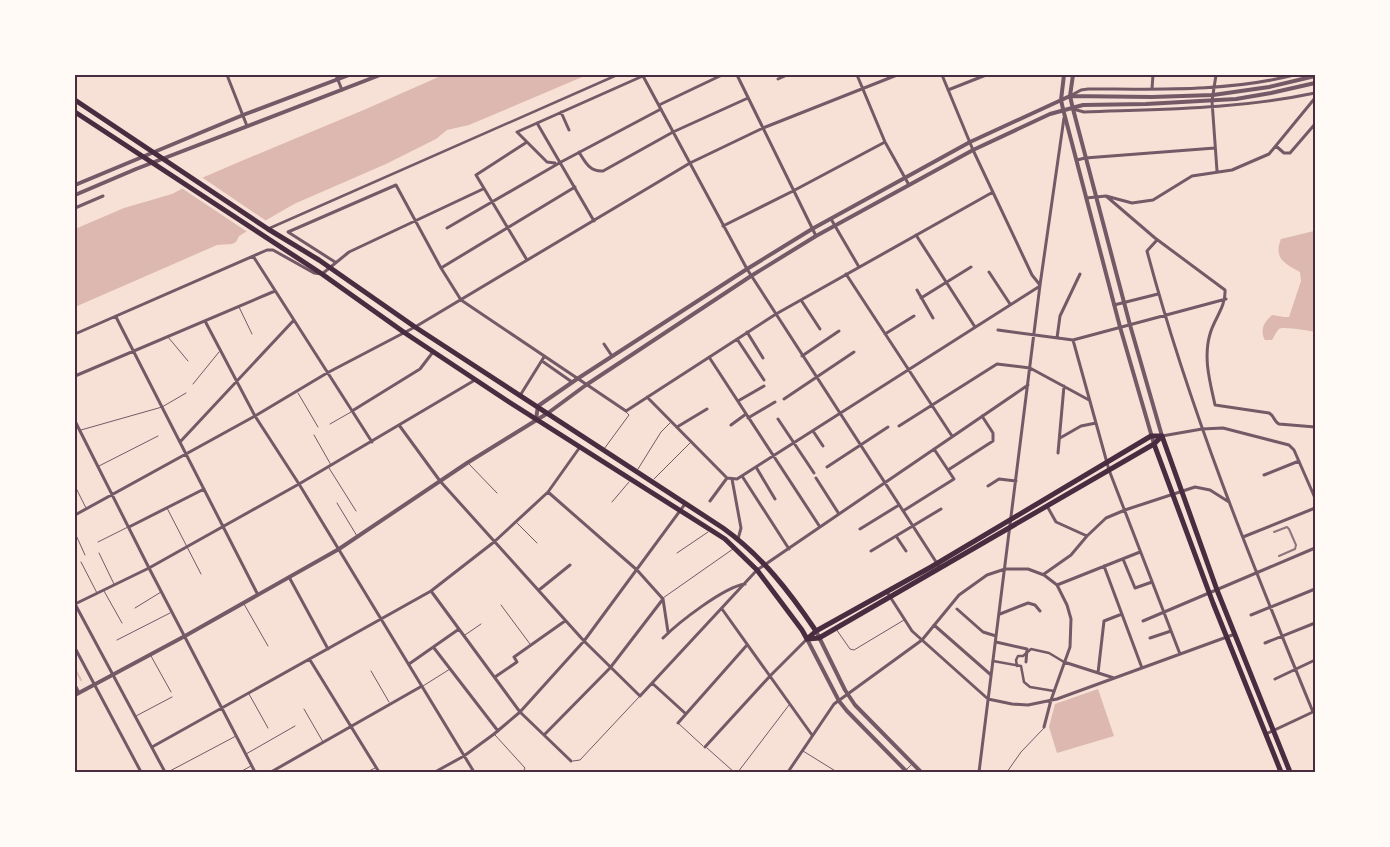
<svg xmlns="http://www.w3.org/2000/svg" width="1390" height="847" font-family="Poppins,sans-serif">
	<style>
		.water { fill: #dcb8b0 }
		.pier { fill: #f7e1d7 }
		.lines { fill: none; stroke-linecap: round; stroke-linejoin: round }
		.stream { stroke: #dcb8b0; stroke-width: 2 }
		.service { stroke: #755966; stroke-width: 1 }
		.pedestrian { stroke: #755966; stroke-width: 2.5 }
		.minor { stroke: #755966; stroke-width: 3 }
		.tertiary { stroke: #755966; stroke-width: 4 }
		.primary { stroke: #4a2c40; stroke-width: 5 }
		.rail { stroke: #8f747c; stroke-width: 2 }
		.neatline { fill: none; stroke: #4a2c40; stroke-width: 2 }
	</style>
	<rect width="100%" height="100%" fill="#f7e1d7"/>
	<path class="water" d="M443,75h144l-118,50 -22,5 -11,9 -50,25 -92,40 -55,32 -3,6 -4,2 -15,1 -142,62v-78l49,-21 48,-14 32,-17 42,-18 120,-50z
		M1315,192v140c-6,-1 -32,-6 -36,-3 -3,3 -5,8 -7,11h-7c-6,-10 0,-19 7,-25l12,2h5l12,-36 -1,-9c-15,-8 -27,-14 -19,-33l33,-8z
		M1098,689l16,47 -57,17 -8,-26 6,-23z"/>
	<path class="pier" d="M200,176l68,46 -19,11 -69,-46z"/>
	<g class="lines">
		<path class="stream" d="M75,669l6,11"/>
		<path class="service" d="M239,307l13,27
			M168,337l20,24
			M193,384l26,-32
			M298,393l20,34
			M330,424l21,-12
			M81,430l81,-23 24,-14
			M314,435l17,30
			M604,449l25,-34 -3,-3
			M468,463l29,30
			M99,466l59,-30
			M329,468l27,43
			M638,469l23,-37 9,-9
			M654,479l36,-36
			M75,486l11,22
			M612,502l17,-20
			M337,503l20,33
			M167,508l34,66
			M516,522l21,21
			M75,533l10,22
			M98,542l30,-15
			M99,553l15,31
			M677,553l31,-21
			M81,562l16,31
			M104,591l18,32
			M663,598l70,-49
			M244,604l24,42
			M501,605l29,39
			M135,608l26,-16
			M836,629l14,20 4,1 50,-30
			M465,635l16,-11
			M117,640l53,-27
			M151,656l20,36
			M371,671l18,31
			M423,686l27,-17
			M249,694l19,34
			M304,709l19,33
			M136,716l36,-19
			M678,723l25,23
			M495,735l30,33 -2,4
			M707,748l27,24
			M803,751l34,21
			M246,754l49,-28
			M573,761l7,-1 59,-63
			M906,770l6,-6
			M168,772l68,-36
			M240,772l11,-6
			M367,772l8,-4
			M738,772l51,-67
			M1007,772l14,-20 23,-24"/>
		<path class="pedestrian" d="M270,228l347,-153
			M993,661l28,5 3,16 6,5 24,4
			M1017,666l-1,-6 2,-4h5l8,-7 18,4 15,9"/>
		<path class="minor" d="M227,75l20,51
			M336,75l6,15
			M737,75l79,161
			M857,75l28,67 24,43
			M942,75l31,75 59,125 8,10
			M1216,75l-4,26 5,70
			M643,76l104,193 193,299
			M778,79l9,-4
			M1152,89l1,-14
			M948,90l38,-15
			M1070,96l11,-6 7,-1c69,0 139,3 206,-14
			M659,105l63,-30
			M1073,109l11,3c78,-3 155,-3 231,-19
			M561,112l8,18
			M537,123l57,98
			M527,142l-51,33 51,85
			M1276,146l8,7h6l25,-29
			M579,152c6,10 11,20 24,19l70,-39 75,-34
			M1077,160l8,-2 130,-10
			M555,163l-8,-1 -30,-30 128,-57
			M1106,196l49,42 70,52c1,17 -11,29 -15,44 -7,24 0,48 5,71l54,8c5,2 5,9 10,11l36,3
			M1086,198l20,-2 26,7 21,-3 39,-24 40,-6 37,-16 46,-56
			M75,208l28,-12
			M831,219l28,48
			M723,226l70,-35 92,-49
			M447,228l114,-66 100,-53
			M916,235l59,92
			M1157,240l-10,11c42,158 104,310 166,461
			M253,256l119,186
			M335,262l-47,-30 108,-47 45,83 20,32 165,111 150,-97 217,-122
			M441,268l134,-81
			M989,272l21,32
			M846,274l106,162
			M917,290l16,28
			M921,298l50,-31
			M801,300l19,29
			M1114,305l44,-11
			M116,317l142,278
			M205,321l50,95 44,68 175,288
			M998,330l75,10 153,-41
			M747,332l16,26
			M75,334l192,-84h6l41,23 8,1 27,-22 134,-63
			M885,334l29,-18
			M1057,338l3,-22 20,-42
			M737,339l27,41
			M1073,340l36,130 71,184
			M604,344l8,12
			M802,356l37,-25
			M709,357l111,170
			M542,361l30,21
			M75,376l200,-85
			M521,394l23,-37
			M647,397l80,81 10,1 303,-193
			M784,399l70,-47
			M738,401l26,-15
			M352,411l68,-42 13,-17
			M748,418l27,-16
			M778,419l36,54
			M75,421l74,147 106,204
			M399,425l41,56 144,160 56,55 117,-126 271,-185
			M731,425l15,-11
			M899,426l98,-62 33,4 59,32
			M677,427l30,-18
			M813,431l10,15
			M1162,436l40,-7 21,-1 66,17 5,5 21,48
			M1060,438l21,-12 15,-3
			M180,442l114,-122
			M1058,453l6,-67
			M756,467l19,32
			M827,467l61,-40
			M948,470l45,-29v-8l-11,-17
			M1264,475l35,-14
			M742,476l47,73
			M816,478l23,36
			M732,479l9,49 -3,11
			M988,486l11,-7 17,2
			M548,492l89,78 26,29
			M710,501l17,-23
			M1047,506l9,16 31,14
			M903,511l51,-32 -20,-30
			M75,515l180,-99 72,-43 88,-46 275,-164 73,-35 134,-53
			M129,527l75,-38
			M860,529l39,-24
			M896,536l10,15
			M1243,537l72,-29
			M871,551l70,-42
			M1123,559l12,29 17,-6
			M1104,566l38,102
			M1044,574l27,-19 16,-19 19,-18 19,-8 70,-23 15,3 19,12
			M289,577l39,72
			M1057,585l83,-33
			M539,590l31,-25
			M431,591l89,121 51,49
			M887,592l25,39 10,9 66,59 24,5 16,1 29,-6 178,-65
			M663,599l5,33
			M75,604l74,-36 150,-84 176,-104
			M75,604l90,168
			M722,609l90,126
			M957,609l26,23 13,4
			M1000,614l28,-11 7,2 5,6
			M1251,615l64,-26
			M1143,621l172,-73
			M934,625l57,50
			M663,638c16,-16 61,-51 82,-54
			M1150,638l21,-7
			M996,642l31,7 -1,13
			M1265,643l50,-20
			M75,648l66,124
			M434,648l64,83
			M310,660l69,112
			M1064,662l50,16
			M409,664l50,-35
			M1098,673l6,-52 18,-7
			M495,677l22,-15 -3,-5 51,-36
			M1275,679l40,-19
			M652,683l34,31
			M75,685l4,8
			M678,723l69,-78
			M1266,734l49,-23
			M544,735l66,-67 53,-69
			M152,747l279,-156 63,-49 54,-50 32,-45
			M705,747l65,-71 37,-37
			M271,772l151,-86
			M435,772l29,-16 30,-22 26,-22 64,-71 101,-137
			M788,772l46,-68 88,-64 37,-45 28,-20 18,-6h23l16,6 13,10 10,20 4,14 -1,28 -19,53 -7,27
			M979,772l61,-487 24,-167"/>
		<path class="tertiary" d="M1064,75l-3,25 2,9 57,218 34,117
			M1073,75l-3,21 3,13 57,216 32,111
			M75,185l168,-70 106,-40
			M75,195l61,-26 244,-94
			M536,419l2,-13 39,-27 170,-110 65,-40 158,-87 100,-46 82,1 61,-2 56,-8 46,-11
			M816,631l29,59 10,15 66,67
			M807,639l32,62 8,10 60,61
			M75,695l110,-59 154,-87 128,-86 81,-50 38,-28 165,-109 65,-40 157,-86 77,-36 33,-9 63,-1 90,-5 35,-6 44,-10"/>
		<path class="primary" d="M75,100l193,129 51,31 96,67 308,201c39,28 66,63 93,103
			M75,112l247,162 83,59 104,69 216,137 32,31 45,60 5,9
			M1162,436l55,154 73,182
			M1154,444l59,159 68,169
			M807,639l9,-8 115,-64 220,-131h11
			M808,639l11,-1 335,-194 8,-8"/>
		<path class="rail" d="M1274,532l13,-5 2,2 7,16 -1,4 -16,7"/>
	</g>
	<rect width="1390" height="847" fill="none" stroke="#fffaf5" stroke-width="152"/>
	<rect x="76" y="76" width="1238" height="695" class="neatline"/>
</svg>
